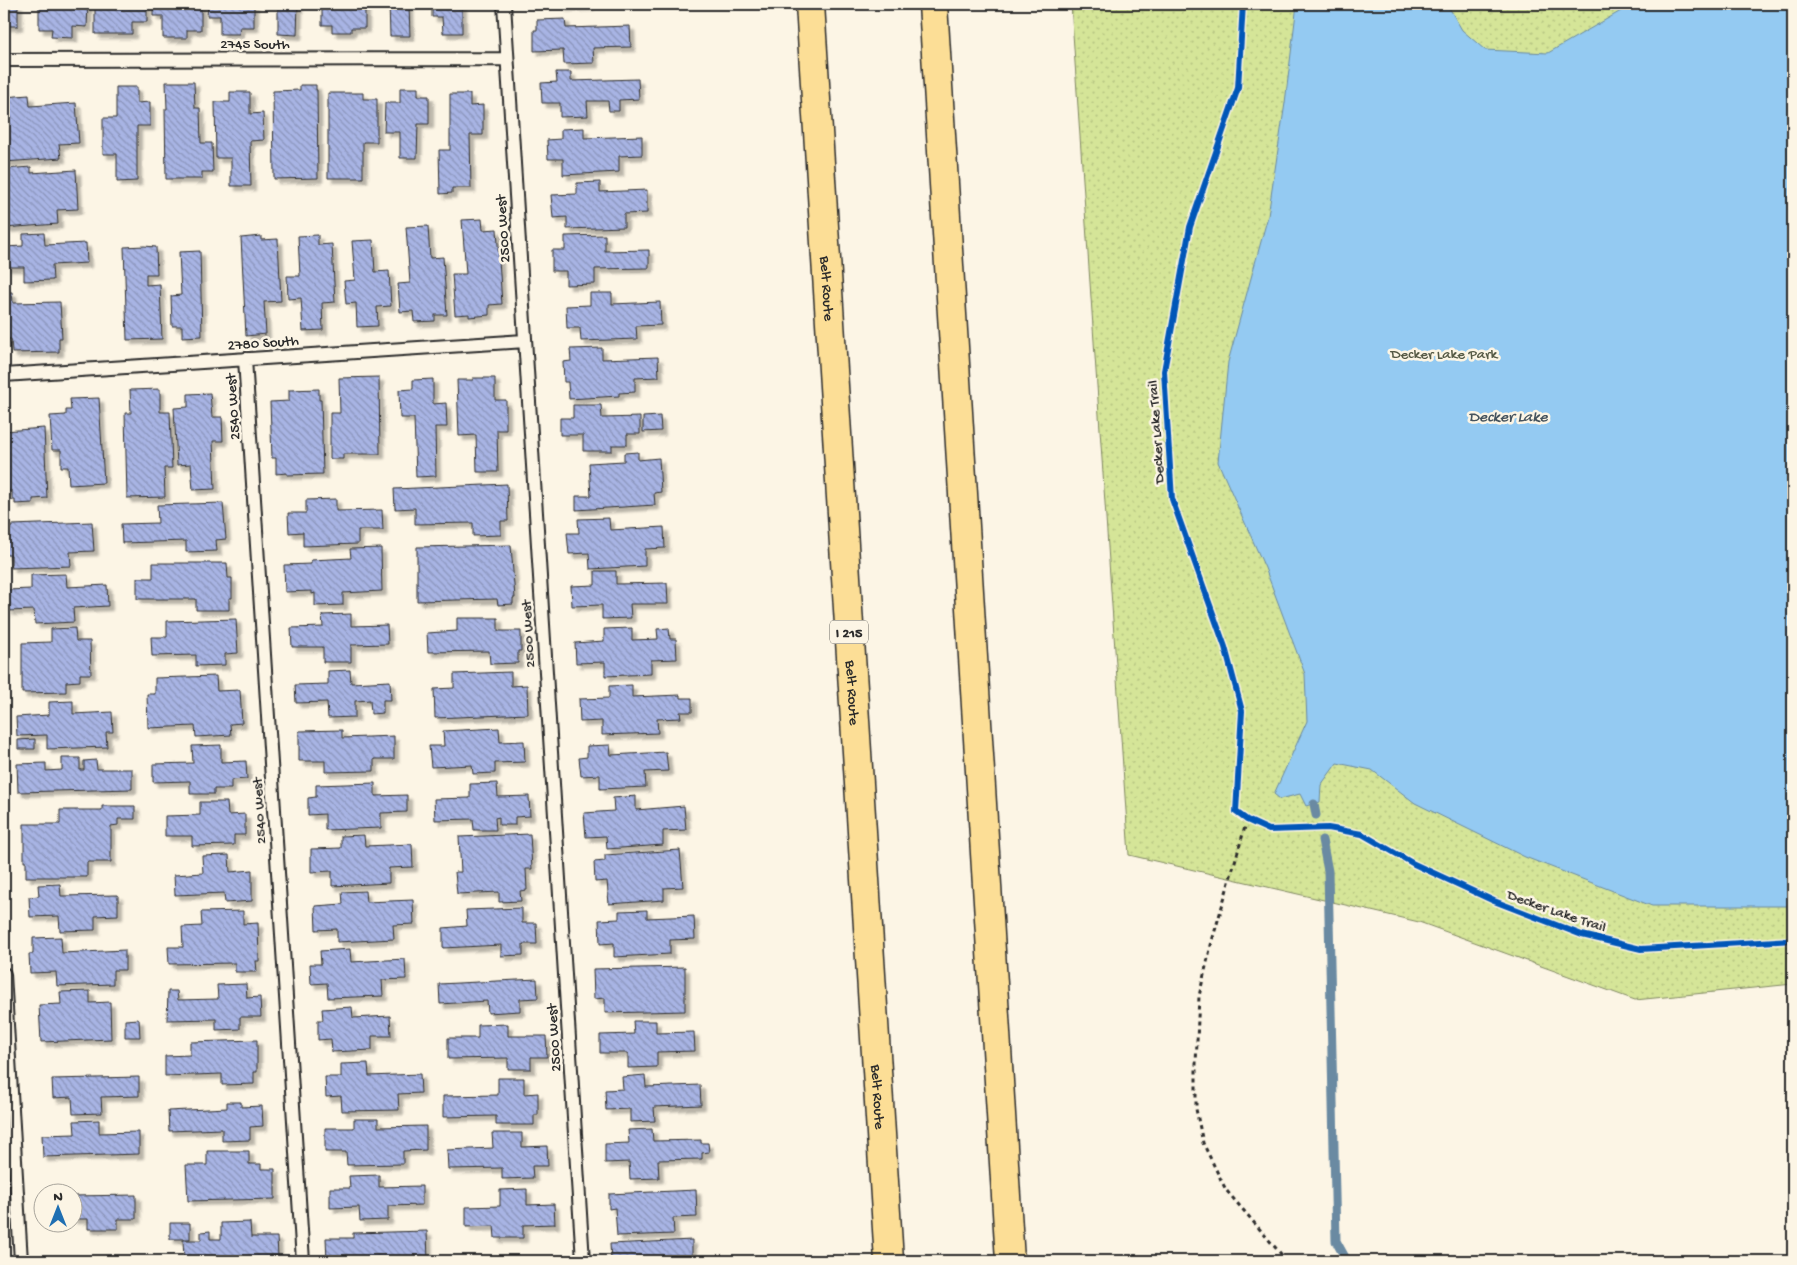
<svg xmlns="http://www.w3.org/2000/svg" width="1797" height="1265" font-family="'Gochi Hand',sans-serif">
	<style>
		.park { fill: url(#park-dots); stroke: #808862 }
		.water { fill: #94caf2; stroke: #6a8aa2 }
		.lines { fill: none; stroke-linecap: round; stroke-linejoin: round }
		.stream { stroke: #6a8aa2; stroke-width: 9 }
		.building { fill: url(#building-back-hatch); stroke: #2b2b2b; filter: url(#shadow) }
		.service-casing { stroke: #2b2b2b; stroke-width: 16 }
		.motorway-casing { stroke: #2b2b2b; stroke-width: 31 }
		.path { stroke: #2b2b2b; stroke-width: 3; stroke-dasharray: 4 4; stroke-linecap: butt }
		.service { stroke: #fcf5e5; stroke-width: 12 }
		.motorway { stroke: #fcde96; stroke-width: 28 }
		.cycleway-casing { stroke: #fcf5e5; stroke-width: 9 }
		.cycleway { stroke: #0057b8; stroke-width: 6 }
		.labels { text-anchor: middle; stroke-width: 5; stroke-linejoin: round; paint-order: stroke }
		.shield { fill: #fcf5e5; stroke: #6a6863; stroke-width: 1 }
		.shield-label { font-size: 14px; font-weight: bold; fill: #2b2b2b }
		.street-label { font-size: 15px; fill: #2b2b2b; stroke: #fcf5e5 }
		.park-label { font-size: 15px; fill: #565a46; stroke: #fcf5e5 }
		.water-label { font-size: 16px; font-style: italic; fill: #45535d; stroke: #fcf5e5 }
	</style>
	<defs>
		<pattern id="park-dots" width="8" height="8" patternUnits="userSpaceOnUse" patternTransform="scale(1.25)"><rect width="8" height="8" fill="#d5e598"/><path d="M2 2h.1M6 6h.1" fill="none" stroke="#b7c583" stroke-width="1.8" stroke-linecap="round"/></pattern>
		<pattern id="building-back-hatch" width="6" height="6" patternUnits="userSpaceOnUse" patternTransform="scale(1.25)"><rect width="6" height="6" fill="#a8b4e4"/><path d="M-1 5l2 2M0 0l6 6M5-1l2 2" fill="none" stroke="#8993b9"/></pattern>
		<filter id="shadow"><feDropShadow dx="4.5" dy="4.5" stdDeviation="1" flood-color="#0004"/></filter>
	</defs>
	<rect width="100%" height="100%" fill="#fcf5e5"/>
	<filter id="ink" filterUnits="userSpaceOnUse"><feTurbulence type="fractalNoise" baseFrequency=".02" numOctaves="2"/><feDisplacementMap in="SourceGraphic" scale="10" xChannelSelector="R" yChannelSelector="G"/><feConvolveMatrix kernelMatrix="1 2 1 2 8 2 1 2 1" color-interpolation-filters="sRGB"/></filter>
	<g filter="url(#ink)">
		<path class="park" d="M1071,4h722v980l-158,16 -216,-78 -290,-67z"/>
		<path class="water" d="M1297,4h150l15,26 23,20 63,3 85,-49h160v902h-141l-127,-49 -110,-54 -43,-33 -35,-7 -16,22 -1,17 -14,4 -6,-12 -20,5 -6,-5 33,-73 -2,-47 -40,-106 -47,-106 10,-100 40,-146 17,-113z"/>
		<g class="lines">
			<path class="stream" d="M1314,804l2,11
				M1322,840l6,31 8,370 11,20"/>
		</g>
		<path class="building" d="M4,4h14v22h-14z
			M39,4h49l-1,23 -14,-1v12l-22,-1 1,-8h-13z
			M95,4h52v18h-15v12h-37z
			M153,4h48v26h-14v8h-24v-22h-10z
			M208,4h46v23h-14l-1,7h-19v-18h-13z
			M278,4h20l-1,31 -19,-1z
			M322,4h43v24h-14v4h-19v-7h-10z
			M389,4h35l-15,1 1,31h-20z
			M432,4h30v29h-19l-1,-16h-10z
			M561,4h28v2l-27,1z
			M565,19l1,9 64,-2 1,21 -38,1 1,15 -30,1 -1,-14 -29,1v-21h3v-10z
			M556,72h15v9l67,-2 1,20 -20,1v11h-10l-1,-10h-21l1,15 -28,1v-14h-18l-1,-20 16,-1z
			M166,82h28l1,26h5l1,35h11l1,29h-11v7h-36l-1,-70h2z
			M300,85h16v5h1l1,88 -44,1 -1,-88 27,-1z
			M116,87h21v16l13,-1v24h-13v55l-20,1v-28h-14v-36h13z
			M400,88h18v8h11v28h-11l-1,34h-17v-26h-16l1,-29h15z
			M230,92h20v22l13,-1 1,27 -14,1 1,45h-20v-28h-15l-1,-56h15z
			M328,93h35v6h14v43h-14v36h-35z
			M450,94h20v12l13,-1v30h-13l1,53h-19v5l-12,1 -1,-44h11z
			M29,95l1,11 46,-3 3,40 -20,1 2,14 -57,4v-65z
			M584,128v10l58,-2v19l-23,1v16l-56,3v-16h-15l-1,-19 14,-1v-10z
			M31,167v6l45,-3 2,39 -21,1 1,14 -54,4v-59z
			M600,182v10l47,-2v23l-23,1v13l-57,2v-12l-14,1 -2,-23 26,-1v-11z
			M482,219l1,11 14,-1 5,75 -13,1v10l-20,2v-3l-14,1 -3,-41h14l-4,-54z
			M428,226l2,32 13,-1 4,58h-12v6l-21,1 -1,-11 -13,1 -2,-28 12,-1 -4,-56z
			M44,233l1,12 41,-2 1,20 -35,2 1,15 -29,1v-14h-20v-20l19,-1v-12z
			M318,235v10l14,-1 3,58 -13,1 1,27 -20,1 -2,-33 -13,1 -1,-23h13l-2,-40z
			M605,235v16l44,-1v18l-54,1v15l-29,1v-14h-14v-21h13v-14z
			M261,236v4l17,-1 3,62 -17,1 2,32 -20,2 -5,-98z
			M373,240l2,32 14,-1 2,35 -14,1 1,19 -21,1 -1,-24 -10,1 -2,-23 11,-1 -3,-39z
			M144,246l12,1 1,27h-11v11l14,-1 2,55 -35,1 -3,-93z
			M200,251l2,85 -20,1v-11h-10l-1,-30 10,-1 -2,-43z
			M4,292h8l1,11 47,-1 2,36h-3v14l-47,1 -1,-14h-7z
			M590,293h22v11l48,-2 1,23 -25,1 1,13 -56,2 -1,-13h-13l-1,-22 24,-1z
			M602,348v11l56,-2 1,20 -24,1v14l-16,1v3l-50,3 -1,-17h-4l-1,-20 8,-1 -1,-12z
			M379,377l1,77h-37v5h-13v-46h10l-1,-35z
			M473,378h22v22h11v30h-9l1,42h-21l-1,-37 -17,1 -2,-56h16z
			M433,379v25l13,-1 1,24h-12l1,49 -20,1 -2,-59h-14l-1,-28 14,-1v-9z
			M160,389v23h10l2,56h-8l1,29 -38,1 -2,-85h6l-1,-23z
			M319,389v11h2l2,74 -36,1v-2l-11,1v-16h-4l-2,-56 19,-1v-11z
			M210,393l2,24h10l1,24h-10l2,48 -22,1 -2,-26 -14,1 -3,-57 14,-1v-13z
			M99,398l5,85 -35,2 -1,-18h-7v-17h-9l-2,-34 16,-1v-5h5l-1,-11z
			M573,405h28l1,13 38,-1v17h-13v11h-15v6h-29v-16h-23v-17h13z
			M660,416l1,15 -18,1v-15z
			M44,428l3,70 -14,1v4l-18,1v-4h-3v-9h-8v-60z
			M638,452v8l21,-2 2,34 -7,1 1,12 -79,5v-14h15l-2,-33 35,-2v-8z
			M507,484l1,37h-7v14l-28,1v-13l-58,1v-16l-20,1 -1,-20z
			M336,499v12l46,-1 1,20h-25v14l-55,2v-14l-14,1 -1,-20h18v-13z
			M223,503l3,36 -10,1 1,11 -31,1v-11l-64,2 -1,-19 37,-1 -1,-18z
			M609,518l1,12 54,-3 1,21 -20,1v17l-55,3 -1,-16 -20,1 -2,-21h12l-1,-14z
			M92,522l2,29 -24,1 1,14 -60,2v-13h-6l-1,-28h8v-2z
			M511,545l4,53h-2v6l-15,1 -1,-6 -80,2v-54z
			M381,548l1,43 -39,2v12l-28,1v-13l-3,1v-3l-27,1 -1,-27 27,-1v-4l40,-2 -1,-9z
			M153,563h74l1,15h4v20h-3v12h-33v-11h-59v-21h16z
			M595,571h21v13l51,-1 1,21h-38l1,14 -29,1v-14l-30,1 -1,-20 24,-1z
			M66,574l1,13 40,-2 1,21 -35,2 1,14 -39,2 -1,-14 -26,1 -1,-21 24,-1v-14z
			M351,614v12l36,-1 1,19 -37,1v17h-28v-15h-31l-1,-19 32,-1 -1,-12z
			M457,618h41v13h23v20h-3v12l-28,1 -1,-13 -61,1 -1,-19 30,-2z
			M236,619l2,34 -13,1v11l-29,1v-11l-44,1 -1,-19h16v-16z
			M75,628l1,13h14l1,33h-11v7l-14,1v10l-44,1v-50l29,-1v-13z
			M632,628v12l26,-1 -1,-10 12,-1 1,11h6l1,20 -26,1v14l-46,2v-14l-29,1 -1,-20 29,-2v-12z
			M350,670l1,13 39,-2 1,19h-8v13l-12,1 -1,-14 -15,1v16l-27,1 -1,-16 -31,1 -1,-18 33,-1v-13z
			M511,672v14l16,-1 1,29 -93,4 -1,-29 20,-1v-14z
			M216,676l1,15 23,-1 2,33 -12,1 1,11 -35,2 -1,-11 -47,2 -1,-34h8v-16z
			M632,685v12l48,-2v3h12v14h-12l1,6 -24,1 1,14 -56,2v-14l-22,1 -1,-23 30,-1v-12z
			M73,701v13l39,-2 1,20h-7l1,15 -60,2v-14l-30,1 -1,-19 33,-2v-13z
			M499,728l1,14 24,-1 1,21 -30,1v10l-22,1 -1,-9 -41,2 -2,-21h15l-1,-15z
			M342,730v8l52,-2v23h-20v12l-49,1v-11h-26v-30z
			M35,739v10h-17v-9z
			M221,745v17l25,-1 1,18 -16,1v9h-17v5h-24v-13l-37,1v-18l40,-1 -1,-17z
			M610,745l1,10 55,-3 2,19 -23,1 1,15 -46,2v-14l-19,1 -2,-18 8,-1v-11z
			M62,758h18v12h4v-9l12,-1 1,9h35v20l-114,3 -1,-28 29,-1v8l16,-1z
			M375,783v13l32,-1v17l-26,1v15l-56,2v-16l-17,1v-17l8,-1v-12z
			M497,783l1,14 31,-1 1,20 -15,1v8h-16v-8l-4,1 1,12h-22l-1,-11 -38,1 -1,-21 36,-1v-14z
			M636,796v14l48,-4 2,24 -23,1v14l-56,4 -1,-13 -20,1 -2,-24 30,-2 -1,-13z
			M200,802h27l1,13 17,-1v21h-11v10l-42,1v-10h-27v-20l35,-1z
			M102,806h33v13h-17v6l-7,1v36h-24v15h-61v-15h-2v-38h36v-14h42z
			M530,834l2,35h-6l1,21 -7,1 1,10 -22,1v-10l-42,2 -2,-22h6l-2,-35z
			M364,835l1,11 47,-2 1,23 -24,1v15l-57,3v-15l-21,1v-23l30,-1v-12z
			M680,850l3,37 -19,1v12l-55,4 -2,-23 -12,1 -1,-20 11,-1v-6z
			M229,855l1,17 22,-2v31l-27,2 -1,-10 -49,2 -1,-20 29,-2 -1,-17z
			M60,884l1,12 57,-1v20l-23,1v14l-35,1 -1,-15 -29,1 -1,-20 10,-1 -1,-11z
			M365,891l1,11 47,-2 1,24 -21,1 1,14 -57,3v-13l-21,1 -1,-24 28,-2 -1,-12z
			M522,908v15h14l1,21h-14v11l-22,1v-11l-58,3v-20l24,-2 -1,-16z
			M647,910v8l47,-2 1,23 -25,1v14l-56,3v-14l-14,1 -1,-24 20,-1v-8z
			M243,911v13l15,-1 1,38h-3l1,11h-22v-9l-66,1 -1,-17h15l-1,-20 20,-1 -1,-14z
			M61,937l1,16 63,-3v20h-12v14l-56,2 -1,-14 -26,1 -1,-19h4v-16z
			M350,949l1,13 54,-3 1,20 -24,1 1,16 -55,2 -1,-15 -16,1 -1,-20h11l-1,-13z
			M685,967v44l-80,2v-15l-11,1 -1,-30z
			M537,979l1,19 -18,1v12l-32,2 -1,-12 -47,3 -1,-20z
			M246,984l1,14 13,-1 1,20h-21v12l-24,1v-11l-49,1 1,-29h9l1,9 40,-1 -1,-14z
			M90,991v12l20,-1 1,37 -70,3 -2,-37 22,-1 -1,-12z
			M352,1007l1,11 37,-2 1,20h-19v14l-40,2 -1,-13 -13,1v-20h5l-1,-11z
			M139,1019l1,18h-15v-17z
			M633,1021h23v12l38,-1 1,19 -38,1v15l-29,1v-15h-28v-18l34,-1z
			M508,1024v12h38l1,21h-16v12h-23v-11l-60,1v-21h30v-13z
			M257,1040v32h-3v12l-32,1v-11l-57,2v-20l25,-1v-13z
			M368,1063l1,13 51,-2 1,19 -23,1 1,16 -57,1 -1,-15 -15,1 -1,-20h16v-13z
			M645,1075l1,12 54,-2 1,20 -47,2 1,14 -25,1v-13l-24,1 -1,-20 18,-1 -1,-12z
			M139,1077v19l-38,1 1,16 -29,1 -1,-17 -19,1 -1,-19z
			M498,1078h26v16l14,-1v22h-4v10h-38v-9l-53,1v-21l55,-1z
			M227,1102h14v5l21,-1 1,20 -13,1v13l-28,1v-12l-53,2 -1,-20 59,-3z
			M354,1119h24v8l48,-1v24l-23,1v13l-56,1 -1,-13h-21v-24h29z
			M99,1120v13l40,-1v22l-96,3 -1,-22 33,-1 -1,-13z
			M652,1129l1,12 48,-1v3h7l1,9 -7,1v6l-44,1 1,18 -29,1 -1,-17 -24,1v-19l24,-1 -1,-13z
			M492,1133h30v14l25,-1 1,20h-16l1,12 -31,1v-11l-54,1 -1,-19 46,-2z
			M207,1151h42v13h12v5h14v30l-87,2 -2,-36h21z
			M379,1175v12l43,-1v19l-34,1v14l-28,1 -1,-14 -29,1v-20h20l-1,-12z
			M527,1189v16l27,-1 1,20 -32,1v13h-28l-1,-12 -28,1v-20l34,-1v-16z
			M696,1190l1,27 -24,1 1,16 -57,2 -2,-28 -6,1v-15z
			M136,1195v24h-18v10h-30v-10h-16v-23z
			M250,1222l1,15h26l1,19h-5v5h-24v-3l-65,2 -1,-20h18v-8l9,-1v8h11v-16z
			M170,1223h20v16h-20z
			M427,1231l1,30h-101l-1,-23h27v-5z
			M692,1240v21h-81l-1,-17z
			M555,1258v3h-53z"/>
		<g class="lines">
			<defs>
				<path id="service" d="M504,4l79,1257
					M4,60l503,-1
					M245,359l58,902
					M4,375l521,-34
					M4,974l17,287"/>
				<g id="motorway">
					<path id="s1" d="M810,4l79,1257"/>
					<path d="M933,4l77,1257"/>
				</g>
			</defs>
			<use href="#service" class="service-casing"/>
			<use href="#motorway" class="motorway-casing"/>
			<path class="path" d="M1247,820l-35,121 -13,55 -3,68v45l7,34 23,47 61,71"/>
			<use href="#service" class="service"/>
			<use href="#motorway" class="motorway"/>
			<defs>
				<path id="cycleway" d="M1243,4l-5,84 -48,139 -26,144 8,128 53,148 17,64 -6,101 11,8 22,10 59,-2 34,6 52,30 80,37 88,34 59,14 152,-9"/>
			</defs>
			<use href="#cycleway" class="cycleway-casing"/>
			<use href="#cycleway" class="cycleway"/>
		</g>
	</g>
	<g class="labels">
		<rect class="shield" x="830" y="620.5" width="38" height="23" rx="4"/>
		<g class="shield-label">
			<text x="849" y="637">I 215</text>
		</g>
		<g class="street-label">
			<text x="255" y="48">2745 South</text>
			<text transform="translate(502 229) rotate(-94)" y="5">2500 West</text>
			<text dy="5" stroke="none"><textPath href="#s1" startOffset="285">Belt Route</textPath></text>
			<text transform="translate(263 342) rotate(-4)" y="5">2780 South</text>
			<text transform="translate(232 407) rotate(-94)" y="5">2540 West</text>
			<text transform="translate(1155 432) rotate(-94)" y="5">Decker Lake Trail</text>
			<text transform="translate(527 634) rotate(-94)" y="5">2500 West</text>
			<text dy="5" stroke="none"><textPath href="#s1" startOffset="690">Belt Route</textPath></text>
			<text transform="translate(258 811) rotate(-94)" y="5">2540 West</text>
			<text transform="translate(1557 910) rotate(19)" y="5">Decker Lake Trail</text>
			<text transform="translate(553 1038) rotate(-94)" y="5">2500 West</text>
			<text dy="5" stroke="none"><textPath href="#s1" startOffset="1095">Belt Route</textPath></text>
		</g>
		<g class="park-label">
			<text x="1444" y="358">Decker Lake Park</text>
		</g>
		<g class="water-label">
			<text x="1508" y="421">Decker Lake</text>
		</g>
	</g>
	<rect width="1797" height="1265" fill="none" stroke="#fcf5e5" stroke-width="20"/>
	<rect x="10" y="10" width="1777" height="1245" fill="none" stroke="#2b2b2b" stroke-width="2" filter="url(#ink)"/>
	<g transform="translate(58 1208)"><circle r="24" fill="#fcf5e5" stroke="#a8a49b"/>
	<path d="M0-4L9 19L0 12L-9 19Z" fill="#1f6fb2"/>
	<text y="-8" font-size="14" font-weight="bold" text-anchor="middle" fill="#2b2b2b">N</text>
	</g>
</svg>
